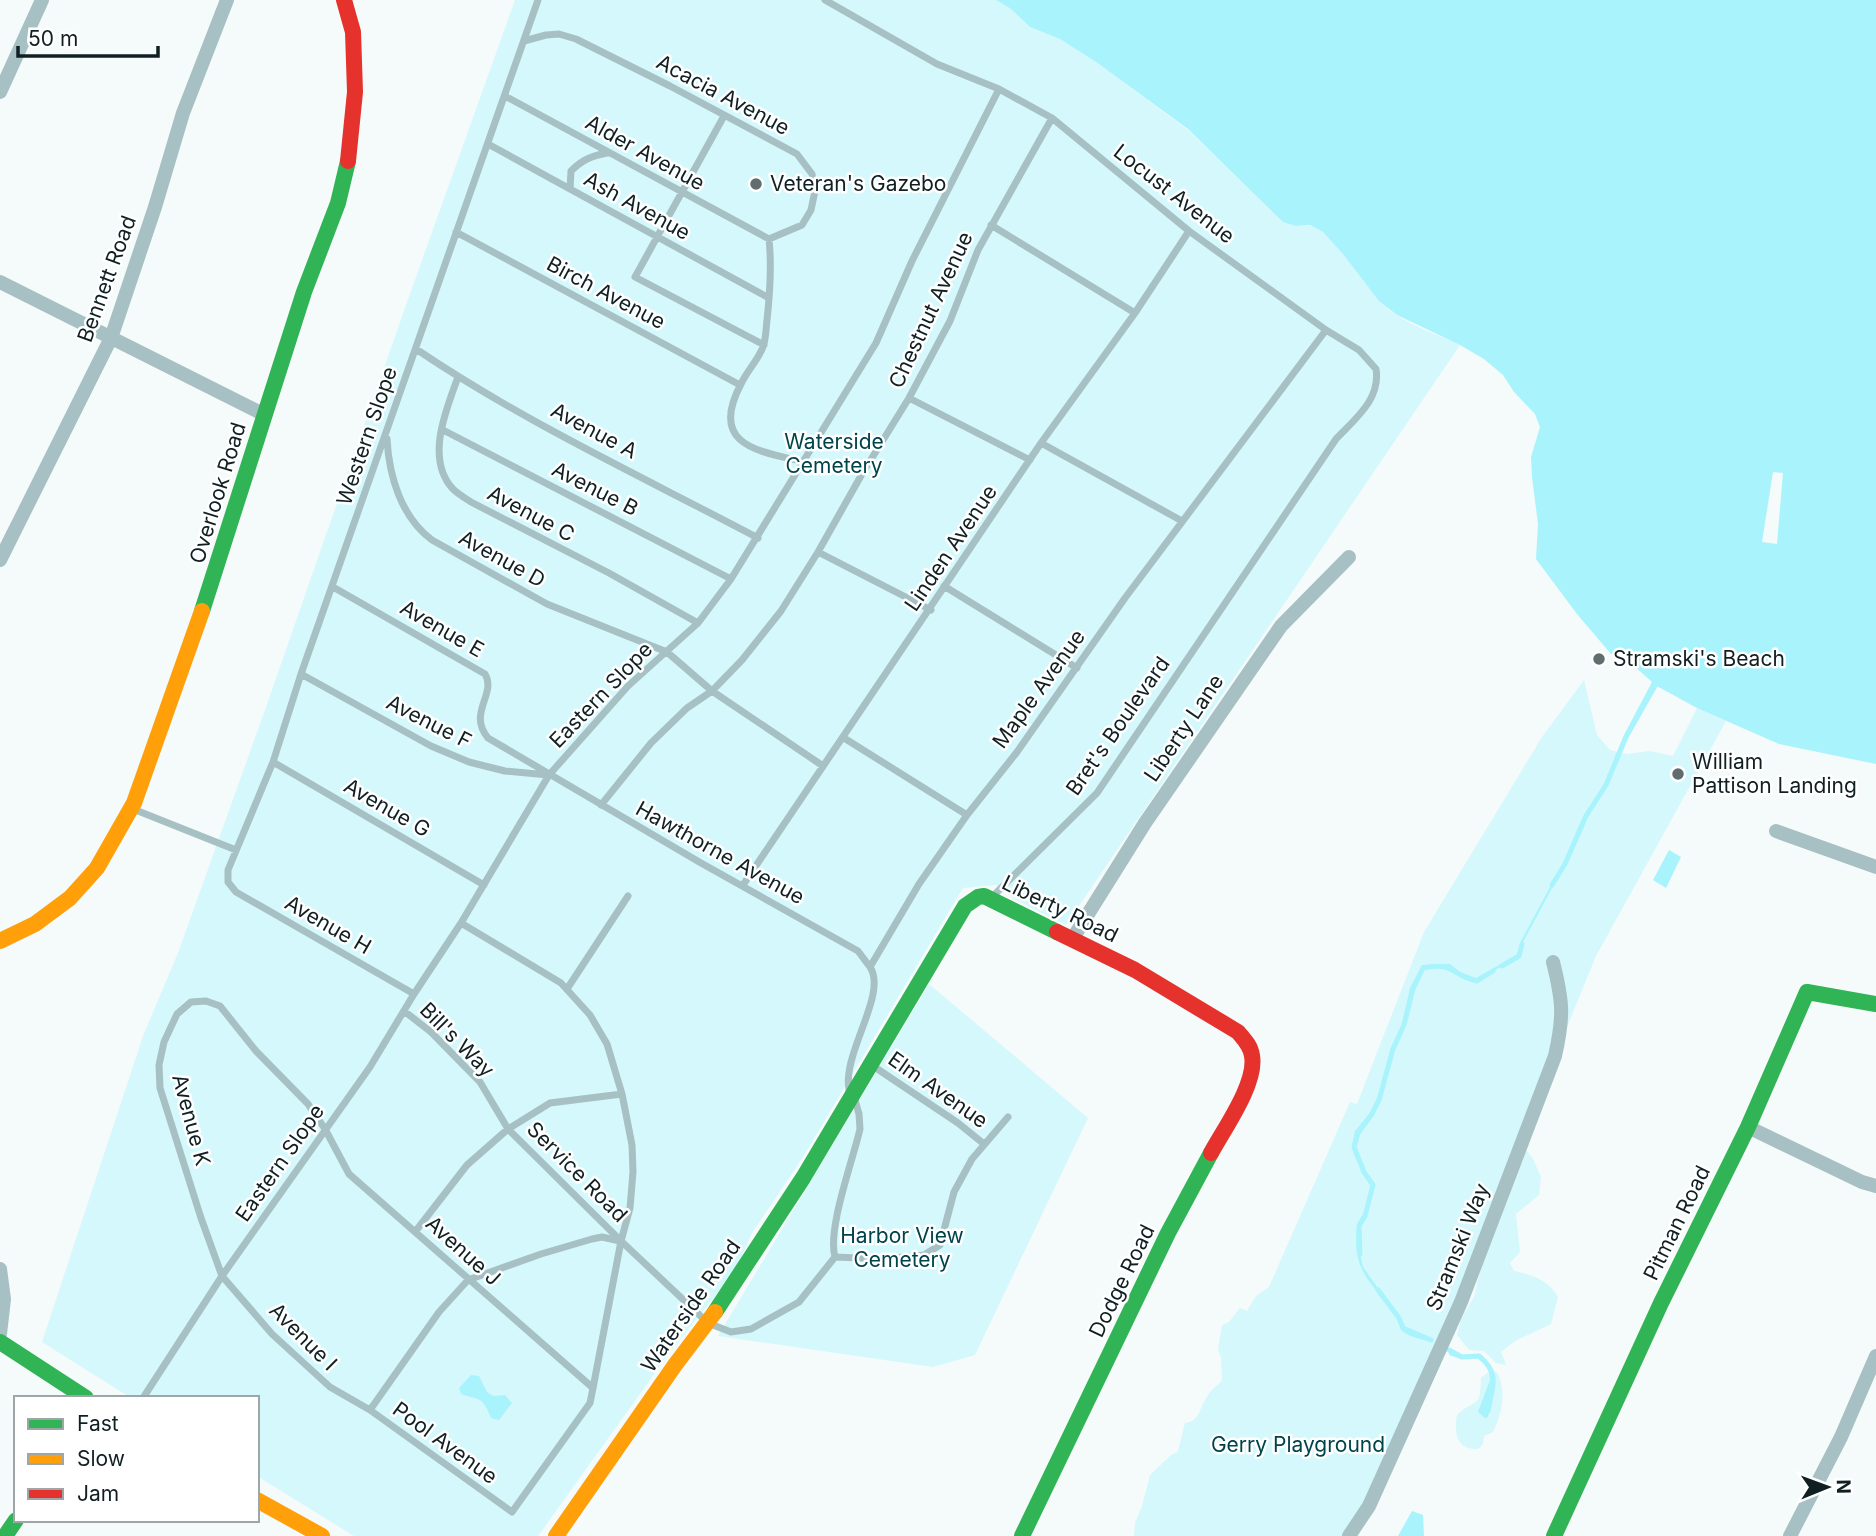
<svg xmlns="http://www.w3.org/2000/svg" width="1876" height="1536" font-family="Inter,sans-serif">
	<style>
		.green { fill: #d5f8fc }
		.water { fill: #a9f3fc }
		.pier { fill: #f5fafa }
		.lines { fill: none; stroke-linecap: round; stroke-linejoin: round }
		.stream { stroke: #a9f3fc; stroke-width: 5 }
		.lane { stroke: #a7c0c4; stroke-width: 7 }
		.street { stroke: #a7c0c4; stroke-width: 14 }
		.fast { stroke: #30b455; stroke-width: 16 }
		.slow { stroke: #ff9f0a; stroke-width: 16 }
		.jam { stroke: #e5322d; stroke-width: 16 }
		.poi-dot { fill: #606c6e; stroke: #fff; stroke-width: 2.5 }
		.labels { text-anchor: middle; stroke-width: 5; stroke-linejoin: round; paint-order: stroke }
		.street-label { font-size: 21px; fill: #102022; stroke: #fff }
		.poi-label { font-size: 21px; fill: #102022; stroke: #fff; text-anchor: start }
		.park-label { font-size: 21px; fill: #00444b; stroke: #fff }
	</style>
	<rect width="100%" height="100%" fill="#f5fafa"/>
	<path class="green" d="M515,0h481l15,9 19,18 30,12 36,23 92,68 66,63 42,33c6,0 12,-1 17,1 26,9 53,67 82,87 19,13 44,21 65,31l-394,580 -50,-25 -20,-15 -33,3 -160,269 -51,76 -17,38 -65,81 -132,184h-184l-97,-60v-78h-126l-89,-56 101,-306 35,-83 87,-243 141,-405z
		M1584,680l13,55 13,15 17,4 23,-3 23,5 24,-48 29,13 -130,235 -79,193 10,2 6,8 8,18 -2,18 -23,19 4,38 -10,11 4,8c20,5 33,8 44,26l-7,27 -36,17 -14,11 5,13 -10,-2 -12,-12 -15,-1 -12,-15 4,-16 13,-22 6,-25 -125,264h-221l1,-13 7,-17 8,-31 20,-19 8,-5 7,-28c14,-1 15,-15 21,-25 4,-7 10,-12 16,-17l-1,-24 -3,-7 4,-25 7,-3 11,-14 7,3 9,-15 13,-9 81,-185 7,2 67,-172 118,-195z
		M929,984l159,134 -113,237 -42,12 -215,-31z
		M1490,1371l7,1c10,19 5,42 -4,60l-9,4 -1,8 -5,5c-22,1 -24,-16 -21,-34 21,-19 23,-5 24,-37z"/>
	<path class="water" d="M996,0h880v764l-97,-20 -82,-36 -42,-23 -29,52 -20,48 -33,57 -8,22 -42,78 -4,14 -42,25c-26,-5 -22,-20 -54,-13l-10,21 -9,36 -11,24 -14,50 -7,15 -14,19 -4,14 10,25 9,13 -8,31 -6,10 1,27 3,14 36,51 4,10 28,12v2c-8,-3 -19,-4 -26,-9 -6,-3 -4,-8 -7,-13 -21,-36 -47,-43 -41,-93 0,-5 4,-9 7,-14 3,-9 5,-18 7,-27l-17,-32 -2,-8 3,-15 15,-18 11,-24 10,-41 11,-24 8,-36 12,-23 28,-1 10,8 16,6 41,-23 4,-14 42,-78 21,-48 20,-30 20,-50 28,-53 -20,-18h-6l-15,-10 -34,-40 -41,-55 2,-35 -6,-47 -1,-20 9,-30 -5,-13 -21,-22 -11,-17 -19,-16 -24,-14 -63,-30 -18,-14 -36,-47 -20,-22 -13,-7 -14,1 -13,-4 -95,-93 -92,-67 -36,-23 -30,-12 -19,-18z
		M1669,850l12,7 -15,31 -13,-8z
		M1449,1350l13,7 17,-1c23,18 12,35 9,61l-3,1 -7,-6 12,-32 -1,-12 -11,-10 -17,1 -12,-4z
		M471,1375l8,1 8,16 6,4 12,-1 7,8 -13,17 -8,-2c-9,-23 -11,-17 -30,-24l-2,-6z
		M1412,1511l11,4 1,21h-26z"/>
	<path class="pier" d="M1773,472l10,1 -6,71 -15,-2z"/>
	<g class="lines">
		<path class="stream" d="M1552,885l13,-21 21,-48 20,-31 20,-48 30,-53
			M1502,966l17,-10 3,-12
			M1360,1254l-1,-28 6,-10 8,-31 -9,-13 -10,-25 4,-14 14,-19 7,-14 14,-51 11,-24 9,-36 10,-21c32,-7 28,8 54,13l16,-10
			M1378,1290l21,28 4,10 28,12
			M1449,1350l13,7 17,-1c22,18 13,31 9,55"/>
		<path class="lane" d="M825,0l112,64 62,25 53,29 137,113 137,99 33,20 17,19c5,30 -21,50 -40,70l-239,354 -104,103
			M524,41l22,-6 13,-1 17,5 94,47 127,68 15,20 3,17 -4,19 -9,15 -33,14
			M505,96l264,143
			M724,116l-89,161 129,68
			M488,144l281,154
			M570,189l1,-18c11,-11 20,-15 36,-18
			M991,225l144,88
			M456,232l284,153
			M769,239c3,28 1,54 -2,81 -1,8 -1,19 -4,27 -5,13 -16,24 -22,37 -33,62 18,67 63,78
			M416,349c108,73 227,128 342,189
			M458,377c-12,33 -33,82 -5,112 5,5 12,9 18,13l138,71 89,50
			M909,398l121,62
			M443,430l288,149
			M387,439c2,37 14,78 45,101l115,64 120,48 45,39 111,75
			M1041,443l141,78
			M818,552l113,58
			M944,586l133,82
			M333,587l152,87c12,20 -18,39 3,64l213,125 157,88 12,16
			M301,674l130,72 38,16 36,9 43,4
			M844,738l123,77
			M273,762l211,123
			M601,805l50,-62 36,-35 25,-17 30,-31 39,-49 37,-59 44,-78 47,-76 41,-77 28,-71 74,-132
			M133,809l103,41
			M743,885l298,-442 94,-130 54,-82
			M461,923l100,60 29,32 17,29 15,50 10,51 1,27 -3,36 -9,33 -28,147 -3,15 -78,109 -142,-102 -40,-23 -58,-53 -50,-58 -21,-58 -41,-130 -1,-23 5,-23 13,-28 14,-12 15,-1 14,5 36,45 52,53 17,25 24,45 244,214
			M567,989l61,-93
			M414,994l-178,-102 -8,-10v-12l45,-108 28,-88 237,-674
			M404,1011l27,21 49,50 28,47 113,112 87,82 23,9 20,-3 48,-27 36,-45
			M873,1066l85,57 26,21
			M849,1090c-7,-37 39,-96 21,-123l49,-83 48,-69 50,-63 108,-154 201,-268
			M415,1232l52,-67 41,-36 42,-26 72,-9
			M835,1257c-8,-28 18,-97 25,-128l-1,-15 -4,-14
			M835,1257l48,2 41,-4 16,-10 14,-53 18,-33 36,-42
			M143,1398l79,-122 148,-209 44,-73 47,-71 88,-148 79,-89 70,-63 33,-44 145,-236 36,-82 87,-172
			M370,1410l69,-98 29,-32 73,-26 51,-15 10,-2 18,4"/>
		<path class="street" d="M0,92l42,-92
			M0,282l265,133
			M0,560l111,-222 44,-131 28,-94 44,-113
			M1776,831l100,36
			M1073,938l72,-115 136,-197 68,-69
			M1748,1127l114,55 14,4
			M0,1269l4,30 -4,35
			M1349,1536l20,-30 92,-204 94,-246c9,-40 8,-54 -2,-94
			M1790,1536l51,-99 35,-81"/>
		<path class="fast" d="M202,611l102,-319 34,-89 10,-42
			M715,1312l88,-134 162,-272 13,-9 6,-1 73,36
			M0,1342l86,56
			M5,1536l11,-16
			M1022,1536l146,-303 43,-80
			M1554,1536l107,-233 87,-176 59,-135 69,12"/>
		<path class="slow" d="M0,941l35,-17 35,-26 27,-30 37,-65 68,-192
			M257,1500l65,36
			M556,1536l119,-171 40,-53"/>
		<path class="jam" d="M344,0l9,32 2,60 -7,69
			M1057,932l78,38 103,62c6,7 13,14 14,24 5,27 -28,73 -41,97"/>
	</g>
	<g class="poi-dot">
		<circle cx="756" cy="184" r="7"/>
		<circle cx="1599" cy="659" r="7"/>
		<circle cx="1678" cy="774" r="7"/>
	</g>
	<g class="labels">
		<g class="street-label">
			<text transform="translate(723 95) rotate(28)" y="7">Acacia Avenue</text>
			<text transform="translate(645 153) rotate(29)" y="7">Alder Avenue</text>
			<text transform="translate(1174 194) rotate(38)" y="7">Locust Avenue</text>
			<text transform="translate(637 206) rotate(29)" y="7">Ash Avenue</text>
			<text transform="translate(107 279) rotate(-70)" y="7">Bennett Road</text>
			<text transform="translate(606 293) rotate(28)" y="7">Birch Avenue</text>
			<text transform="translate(931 310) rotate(-65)" y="7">Chestnut Avenue</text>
			<text transform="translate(594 431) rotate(28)" y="7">Avenue A</text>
			<text transform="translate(367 436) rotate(-71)" y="7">Western Slope</text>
			<text transform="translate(595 489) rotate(27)" y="7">Avenue B</text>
			<text transform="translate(218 493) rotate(-73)" y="7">Overlook Road</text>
			<text transform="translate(531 514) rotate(28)" y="7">Avenue C</text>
			<text transform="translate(951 548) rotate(-56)" y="7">Linden Avenue</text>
			<text transform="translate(502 559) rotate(29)" y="7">Avenue D</text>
			<text transform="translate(442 629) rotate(30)" y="7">Avenue E</text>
			<text transform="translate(1039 689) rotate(-54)" y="7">Maple Avenue</text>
			<text transform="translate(601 695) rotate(-46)" y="7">Eastern Slope</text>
			<text transform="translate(429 722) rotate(27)" y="7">Avenue F</text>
			<text transform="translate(1118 726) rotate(-55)" y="7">Bret's Boulevard</text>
			<text transform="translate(1184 728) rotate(-56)" y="7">Liberty Lane</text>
			<text transform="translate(387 808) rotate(30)" y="7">Avenue G</text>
			<text transform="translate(720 853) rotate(29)" y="7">Hawthorne Avenue</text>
			<text transform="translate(1060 909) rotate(26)" y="7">Liberty Road</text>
			<text transform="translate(328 925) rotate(30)" y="7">Avenue H</text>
			<text transform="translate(457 1040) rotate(45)" y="7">Bill's Way</text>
			<text transform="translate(938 1090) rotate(35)" y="7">Elm Avenue</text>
			<text transform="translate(191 1120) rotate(75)" y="7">Avenue K</text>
			<text transform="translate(280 1163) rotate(-55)" y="7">Eastern Slope</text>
			<text transform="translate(577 1172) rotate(45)" y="7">Service Road</text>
			<text transform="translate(1677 1223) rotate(-64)" y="7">Pitman Road</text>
			<text transform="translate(1458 1247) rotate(-68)" y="7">Stramski Way</text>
			<text transform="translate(463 1251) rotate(42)" y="7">Avenue J</text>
			<text transform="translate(1122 1281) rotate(-64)" y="7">Dodge Road</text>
			<text transform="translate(691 1306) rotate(-55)" y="7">Waterside Road</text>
			<text transform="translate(303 1337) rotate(45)" y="7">Avenue I</text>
			<text transform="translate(445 1443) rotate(36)" y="7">Pool Avenue</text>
		</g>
		<g class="poi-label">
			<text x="770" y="191">Veteran's Gazebo</text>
			<text x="1613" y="666">Stramski's Beach</text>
			<text x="1692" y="769">William<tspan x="1692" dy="24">Pattison Landing</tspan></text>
		</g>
		<g class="park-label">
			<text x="834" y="449">Waterside<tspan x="834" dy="24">Cemetery</tspan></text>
			<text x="902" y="1243">Harbor View<tspan x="902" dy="24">Cemetery</tspan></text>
			<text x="1298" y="1452">Gerry Playground</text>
		</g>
	</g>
	<rect x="14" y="1396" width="245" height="126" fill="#ffffff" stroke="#9fa6a7" stroke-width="2"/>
	<rect x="28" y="1419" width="35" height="10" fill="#30b455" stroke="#9fa6a7" stroke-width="2"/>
	<text x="77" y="1431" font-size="21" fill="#102022">Fast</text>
	<rect x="28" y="1454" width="35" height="10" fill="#ff9f0a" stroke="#9fa6a7" stroke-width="2"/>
	<text x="77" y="1466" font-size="21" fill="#102022">Slow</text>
	<rect x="28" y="1489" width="35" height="10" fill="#e5322d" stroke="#9fa6a7" stroke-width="2"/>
	<text x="77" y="1501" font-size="21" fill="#102022">Jam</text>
	<g transform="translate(1827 1487) rotate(89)" stroke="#ffffff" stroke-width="5" paint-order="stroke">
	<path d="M0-5L12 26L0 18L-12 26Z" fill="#102022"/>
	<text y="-10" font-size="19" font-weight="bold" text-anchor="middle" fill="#102022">N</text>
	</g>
	<path d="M18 46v10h140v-10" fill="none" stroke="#102022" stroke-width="3.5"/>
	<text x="28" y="46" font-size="21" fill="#102022" stroke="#ffffff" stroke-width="5" paint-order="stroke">50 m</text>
</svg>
